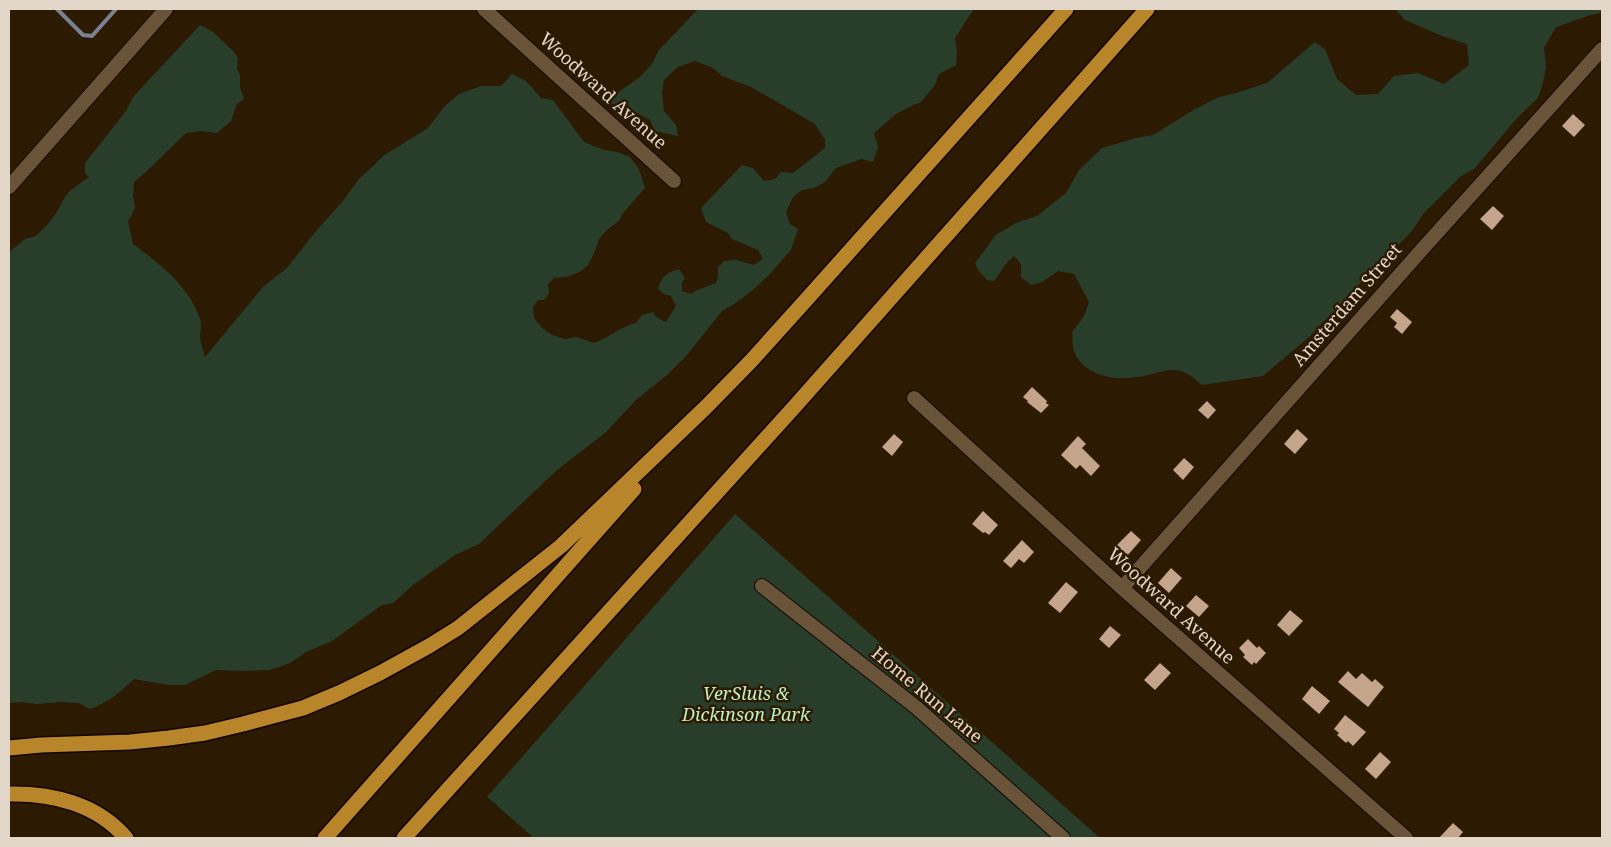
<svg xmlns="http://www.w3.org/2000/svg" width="1611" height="847" font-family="'Noto Serif',serif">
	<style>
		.green { fill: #283e2b }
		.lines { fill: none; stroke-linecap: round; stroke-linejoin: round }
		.stream { stroke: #788291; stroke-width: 4 }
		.building { fill: #c4a58b }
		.minor-casing { stroke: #130500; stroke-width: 16 }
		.highway-casing { stroke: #130500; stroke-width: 18 }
		.minor { stroke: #69543a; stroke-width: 14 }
		.highway { stroke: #b9852b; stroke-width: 15 }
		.labels { text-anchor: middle; stroke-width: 5; stroke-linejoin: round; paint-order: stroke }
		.street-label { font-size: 18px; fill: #e2d6c8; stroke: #2c1a02 }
		.park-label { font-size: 18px; font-style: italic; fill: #bcf0c3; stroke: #2c1a02 }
	</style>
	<rect width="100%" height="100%" fill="#2c1a02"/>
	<path class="green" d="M698,9h276l-19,29 2,13 -1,14 -17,9 -4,11 -15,18 -7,2 -17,9 -22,19 4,14 -5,15 -12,-3 -25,9 -11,14 -11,6 -12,2 -9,7 -7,15 4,12 8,5 -7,21 -20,23 -17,16 -20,15 -12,7 -35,44 -19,19 -32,26 -31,33 -48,37 -78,74 -24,11 -42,30 -20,18 -11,2 -50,36 -26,11 -16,11 -21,7 -29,1 -24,-1 -31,15h-16l-35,-6c-14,13 -26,24 -44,30l-11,-6 -18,-1 -24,2 -15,-2 -13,1v-451l16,-13 11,-3 11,-11 10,-13 8,-15 6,-7 18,-13 -4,-4v-10l41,-52 7,-14 67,-72 13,7 22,21 3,5 -1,11 3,6v13l4,11 -7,5 -6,17 -14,12 -16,-2 -15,2 -38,37 -14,12 -1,14 2,12 -7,14 5,22c27,20 56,42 67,75 2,6 0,13 0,19 1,6 3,13 5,19l58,-70 24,-19 29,-37 27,-30 16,-22 15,-14 9,-9 45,-28 16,-21 15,-13 22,-8h20l11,-12 14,7 15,17 12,2 31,42 20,8 14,2 12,5 9,12 6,19 -22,25 -4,8 -11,8 -9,10 -4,12 -7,14 -8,7 -14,5 -12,1 -6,6 1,9 -5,7h-6l-5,7 1,11 8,10 10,7 13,4 11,-2 18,6c14,-5 28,-17 42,-20l6,-8 11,-3 3,5 10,5 10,-16 -5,-10 -7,-2 -6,-5c3,-12 9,-17 21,-20l6,9 -3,4v9l9,3 6,-4 19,-7 2,-5v-11l6,-6 12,-1 18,5 9,-6 -5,-9 -26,-11 -4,-6 -22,-11 -5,-14 41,-43 11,3 11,13 11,-2 6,-7 12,1 32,-25v-8l-10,-16 -64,-37 -29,-11 -9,-8 -18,-7 -17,6 -14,13 -2,13 2,18 12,14 2,11 -23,-5 -5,-11 -13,-7 -18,1 -7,-4 -2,-12 30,-21 12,-13 7,-14z
		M1395,9h207v2l-2,2 -9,2 -35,12 -12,21 2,19 -3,16 -5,15 -21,20 -42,50 -15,9 -36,36 -13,19 -53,54 -15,19 -18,15 -16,17 -46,39 -61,9c-7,-6 -17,-15 -27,-15 -12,-1 -25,6 -38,7 -25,4 -56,-2 -64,-29 -1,-5 0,-11 -1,-16l12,-16 5,-14 -15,-28 -16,-3 -16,11 -11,3 -10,-8v-13l-7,-8c-9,7 -13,16 -20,25l-7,-1 -9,-10 -3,-7 21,-28 20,-12 21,-7 29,-23 13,-23 23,-22 34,-10 17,-3 42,-26 24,-12 17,-4 31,-10 48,-41 10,7 12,30 19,16 22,-1 16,-18 24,-3 26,11 25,-19 -2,-21 -25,-8 -37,-16z
		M735,514l365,324h-566l-47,-41z"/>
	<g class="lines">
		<path class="stream" d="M57,9l26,26 9,1 24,-27"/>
	</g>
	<path class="building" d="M1573,114l12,11 -11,12 -12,-11z
		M1493,206l11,10 -12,14 -12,-11z
		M1397,309l15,13 -10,12 -8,-7 3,-4 -7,-6z
		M1032,387l15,14 -1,2 3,2 -8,8 -14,-11 1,-1 -5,-4z
		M1207,401l9,9 -8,9 -10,-9z
		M1297,429l11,10 -13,15 -11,-10z
		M894,434l9,8 -11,14 -10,-9z
		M1078,436l8,8 -4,4 18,18 -9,10 -11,-11 -4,4 -15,-14z
		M1184,458l10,9 -11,13 -10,-10z
		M983,511l15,14 -9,10 -4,-3 -2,1 -11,-9z
		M1131,531l10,9 -14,16 -11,-10z
		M1022,540l12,12 -10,11 -5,-4 -8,9 -8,-7z
		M1171,568l11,10 -13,15 -11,-10z
		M1066,582l12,10 -18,21 -12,-10z
		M1196,595l13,11 -10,11 -13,-11z
		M1290,610l13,11 -14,15 -12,-11z
		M1110,626l11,9 -12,13 -10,-9z
		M1248,639l9,9 2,-2 7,7 -10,11 -2,-2 -2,3 -9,-8 2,-2 -6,-7z
		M1160,663l11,10 -16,17 -11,-10z
		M1348,671l8,8 6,-6 10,9 3,-3 9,8 -16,20 -30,-25z
		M1312,686l18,15 -11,13 -17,-15z
		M1345,715l21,17 -13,14 -5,-5 -2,2 -9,-8 2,-2 -5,-4z
		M1380,752l11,10 -15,17 -11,-10z
		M1453,823l10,9 -5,6h-19z"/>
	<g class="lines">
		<defs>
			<path id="minor" d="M484,9l190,172
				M9,187l157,-178
				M914,398l208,190 284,250
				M762,586l155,122 146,130
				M1122,588l296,-334 184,-205"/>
			<path id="highway" d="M9,748l32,-3 89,-3 39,-4 36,-5 38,-9 60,-16 36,-15 41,-20 49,-27 29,-18 103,-82 145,-139 45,-46 55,-61 260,-291
				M9,794c43,-1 88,10 117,44
				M325,838l309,-349
				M404,838l392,-433 351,-396"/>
		</defs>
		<use href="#minor" class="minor-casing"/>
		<use href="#highway" class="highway-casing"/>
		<use href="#minor" class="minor"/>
		<use href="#highway" class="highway"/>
	</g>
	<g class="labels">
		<g class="street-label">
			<text transform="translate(603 91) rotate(42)" y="6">Woodward Avenue</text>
			<text transform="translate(1347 305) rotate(-49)" y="6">Amsterdam Street</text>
			<text transform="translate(1171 606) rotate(42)" y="6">Woodward Avenue</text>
			<text transform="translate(927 695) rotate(40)" y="6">Home Run Lane</text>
		</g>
		<g class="park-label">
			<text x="746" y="700">VerSluis &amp;<tspan x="746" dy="21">Dickinson Park</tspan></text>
		</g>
	</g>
	<rect width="1611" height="847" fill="none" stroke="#e2d6c8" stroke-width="20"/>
</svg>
